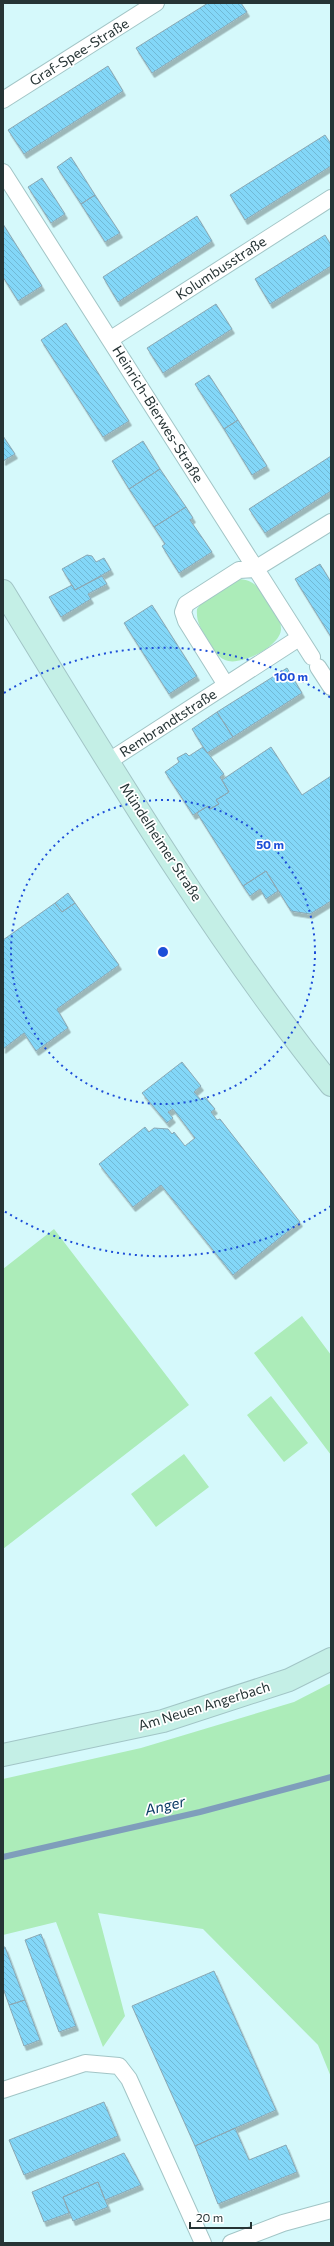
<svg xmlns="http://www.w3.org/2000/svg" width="334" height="2246" font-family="Commissioner,sans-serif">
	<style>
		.park { fill: #acecb9 }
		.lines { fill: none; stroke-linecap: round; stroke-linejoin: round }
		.stream { stroke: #7f9ebb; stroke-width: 6 }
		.building { fill: url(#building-back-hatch); stroke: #8ba8b4; filter: url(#shadow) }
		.street-casing { stroke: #a2c5c6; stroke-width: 18 }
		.secondary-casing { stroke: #a2c5c6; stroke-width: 24 }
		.street { stroke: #fff; stroke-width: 16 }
		.secondary { stroke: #c4efe6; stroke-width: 22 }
		.ring { fill: none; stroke: #1d4ed8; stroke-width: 2; stroke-dasharray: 2 4 }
		.labels { text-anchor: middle; stroke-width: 3.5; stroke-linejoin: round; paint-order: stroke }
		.street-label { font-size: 14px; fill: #263435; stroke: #fff }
		.water-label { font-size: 15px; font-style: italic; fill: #093a64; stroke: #fff }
		.centre { fill: #1d4ed8; stroke: #fff; stroke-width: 2 }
		.ring-label { font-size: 12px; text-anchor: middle; font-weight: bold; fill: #1d4ed8; stroke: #fff; stroke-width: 3.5; stroke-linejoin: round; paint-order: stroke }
	</style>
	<defs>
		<pattern id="building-back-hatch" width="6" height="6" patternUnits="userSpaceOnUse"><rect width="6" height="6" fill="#83d7f8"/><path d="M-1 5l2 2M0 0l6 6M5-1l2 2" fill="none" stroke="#71b9d5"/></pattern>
		<filter id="shadow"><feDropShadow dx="2.5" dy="4.5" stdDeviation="0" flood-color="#0004"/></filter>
	</defs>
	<rect width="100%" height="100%" fill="#d5f9fb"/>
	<path class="park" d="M239,579c16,1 21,10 29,23 6,8 13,16 13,27 0,17 -41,38 -56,31 -8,-3 -13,-13 -17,-20 -7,-11 -12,-18 -11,-31l6,-8z
		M54,1229l135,176 -186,144v-280z
		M302,1316l29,39v100l-77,-102z
		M271,1396l37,47 -24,19 -37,-47z
		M184,1454l25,33 -53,40 -25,-33z
		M331,1683v394l-13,-32 -115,-116 -105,-16 27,103 -22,31 -47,-125 -53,13v-156l138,-31 153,-46z"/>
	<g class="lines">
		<path class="stream" d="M3,1857l197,-45 131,-35"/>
	</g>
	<path class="building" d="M208,3h33l6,9 -95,61 -16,-25z
		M108,66l15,25 -99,63 -16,-24z
		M325,135l6,9v22l-86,54 -15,-25z
		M71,157l24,38 -14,9 -24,-37z
		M42,178l23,36 -14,9 -23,-36z
		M95,195l25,38 -15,9 -24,-38z
		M197,216l15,25 -94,61 -15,-25z
		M3,224l39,62 -24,15 -15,-24z
		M325,235l6,10v21l-61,38 -15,-25z
		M216,304l16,25 -69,44 -16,-25z
		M66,323l63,98 -26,16 -62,-97z
		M209,375l29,45 -14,9 -29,-45z
		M238,420l29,46 -15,9 -28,-46z
		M3,436l12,18 -12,7z
		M143,441l17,28 -31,20 -17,-28z
		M331,456v35l-66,42 -16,-24z
		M160,469l26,38 -32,20 -25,-38z
		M186,507l7,11 -3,2 22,32 -33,21 -17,-27 3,-2 -11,-17z
		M87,555l5,1 4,6 8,-4 7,12 -36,20 -13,-21z
		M320,564l11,18v55l-36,-58z
		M102,576l5,8 -19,10 3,5 -30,18 -12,-20 23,-12 3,5z
		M152,605l45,71 -28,18 -45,-71z
		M287,668l15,25 -69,44 -16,-25z
		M217,712l16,25 -26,16 -15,-24z
		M203,747l21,27 -4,3 9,15 -13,8 3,4 -9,5 -2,-3 -15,9 -28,-43 14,-10 -2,-4 9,-5 3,3z
		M271,747l31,48 29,-19v125l-21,13 -19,-3 -25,-40 -23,15 -46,-73 11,-7 2,3 9,-5 -3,-4 13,-8 -7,-12z
		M266,871l12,20 -12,8 -6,-10 -10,7 -7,-10z
		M68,893l7,10 -13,9 -7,-9z
		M55,903l7,9 13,-9 44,62 -62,44 11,19 -32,23 -12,-18 -21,16v-109z
		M182,1062l19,24 -7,6 7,8 4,-3 10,12 -4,3 6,8 3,-1 80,103 -67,53 -72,-90 -28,22 -34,-43 46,-37 4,5 5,-4 14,1 4,5 2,-2 11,14 10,-8 -22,-29 -5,3 5,6 -6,5 -25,-30z
		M41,1934l35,92 -17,6 -34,-92z
		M3,1947h2l20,53 -16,5 -6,-17z
		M214,1971l62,139 -81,36 -63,-140z
		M25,2000l15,40 -16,6 -15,-41z
		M104,2102l14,34 -94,39 -15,-35z
		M235,2128l14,32 37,-15 11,27 -79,32 -23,-58z
		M124,2153l17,32 -36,15 -7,-18 -35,15 6,16 -25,9 -12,-30z
		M98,2182l10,25 -35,14 -10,-24z"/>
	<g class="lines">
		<defs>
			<path id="street" d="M3,100l153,-97
				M3,172l309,485
				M111,339l220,-141
				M318,667l13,20
				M226,685l-40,-64 -3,-9 3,-8 53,-34 16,-1 76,-47
				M109,761l190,-123
				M3,2090l82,-27 34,3 10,13 74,164
				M231,2243l52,-20 48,-13"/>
			<path id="secondary" d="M3,591c103,168 205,340 328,494
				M3,1755l160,-34 126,-41 42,-21"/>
		</defs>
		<use href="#street" class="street-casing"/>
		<use href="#secondary" class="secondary-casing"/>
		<use href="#street" class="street"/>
		<use href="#secondary" class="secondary"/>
	</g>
	<g class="ring">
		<circle cx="163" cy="952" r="152"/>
		<path d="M331 1206A304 304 0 0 1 4 1211M4 693A304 304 0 0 1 331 698"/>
	</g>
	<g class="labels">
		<g class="street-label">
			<text transform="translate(79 52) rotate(-32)" y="5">Graf-Spee-Straße</text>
			<text transform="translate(221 268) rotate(-33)" y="5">Kolumbusstraße</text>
			<text transform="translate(158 414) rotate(58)" y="5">Heinrich-Bierwes-Straße</text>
			<text transform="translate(168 723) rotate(-33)" y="5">Rembrandtstraße</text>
			<text transform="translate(161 842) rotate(57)" y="5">Mündelheimer Straße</text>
			<text transform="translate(204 1706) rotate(-17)" y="5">Am Neuen Angerbach</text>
		</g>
		<g class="water-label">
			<text transform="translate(165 1806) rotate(-13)" y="5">Anger</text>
		</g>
	</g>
	<circle cx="163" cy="952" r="6" class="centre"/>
	<g class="ring-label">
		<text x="291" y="681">100 m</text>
		<text x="270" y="849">50 m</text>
	</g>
	<rect width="334" height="2246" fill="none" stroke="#263435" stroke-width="8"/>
	<path d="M190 2222v6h61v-6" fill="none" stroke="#263435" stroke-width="2"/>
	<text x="196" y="2222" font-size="12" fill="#263435" stroke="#ffffff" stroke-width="3" paint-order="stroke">20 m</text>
</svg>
